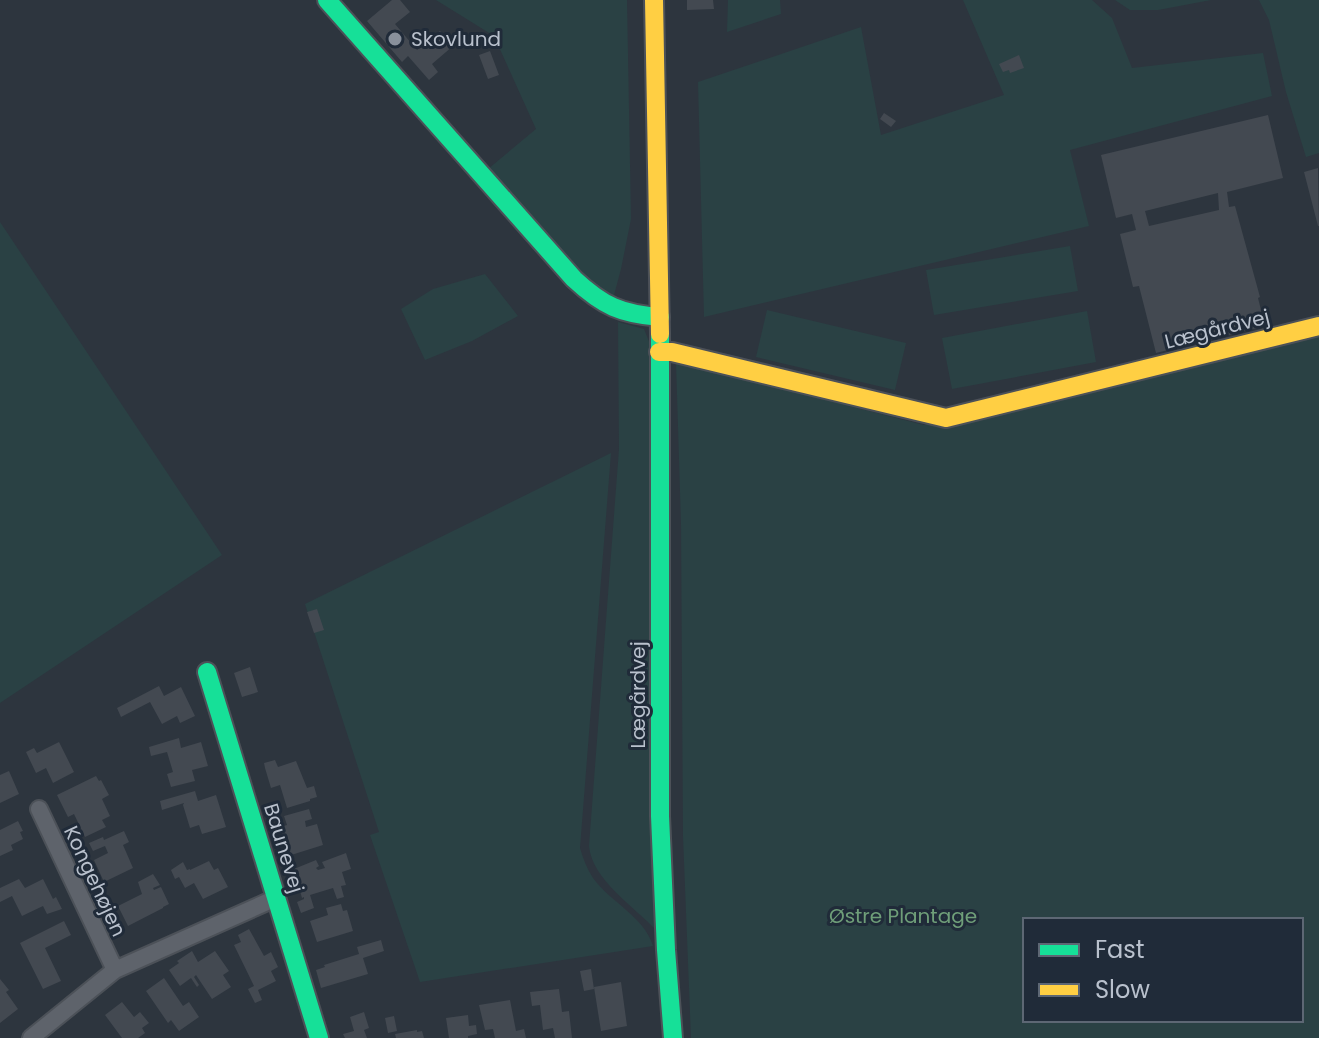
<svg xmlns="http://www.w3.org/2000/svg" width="1319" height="1038" font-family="Poppins,sans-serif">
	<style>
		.green { fill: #2a4144; fill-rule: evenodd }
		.building { fill: #434951; fill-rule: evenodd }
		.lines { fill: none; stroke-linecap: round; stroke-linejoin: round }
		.street-casing { stroke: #4c5158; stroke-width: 20 }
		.fast-casing { stroke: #4c5158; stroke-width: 22 }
		.slow-casing { stroke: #4c5158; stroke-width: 22 }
		.street { stroke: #5e636b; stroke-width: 16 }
		.fast { stroke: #16e098; stroke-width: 18 }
		.slow { stroke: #ffcf43; stroke-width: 18 }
		.poi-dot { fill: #88909b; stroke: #202b39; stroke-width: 3 }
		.labels { text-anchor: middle; stroke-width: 6; stroke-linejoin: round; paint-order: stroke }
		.poi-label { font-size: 20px; fill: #b9c1cd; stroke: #202b39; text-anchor: start }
		.street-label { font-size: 20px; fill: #b9c1cd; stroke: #202b39 }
		.park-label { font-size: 20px; fill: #6f9e79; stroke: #202b39 }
	</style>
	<rect width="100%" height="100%" fill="#2d353e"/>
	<path class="green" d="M436,0h191l4,219 -10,50 -8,30 -23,-18 -102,-112 48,-40 -42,-93z
		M728,0h52l1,14 -54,18z
		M963,0h129l20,18 20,50 131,-15 9,43 -202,54 19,76 -385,91 -6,-235 163,-55 20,108 123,-40z
		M1115,0h96l-53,10h-28z
		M1259,0h60v153l-13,4 -20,-65 -17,-72z
		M0,222l222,333 -222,148z
		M1070,246l8,45 -144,24 -8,-45z
		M485,274l33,42 -46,25 -47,19 -24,-51 32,-20z
		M767,310l139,33 -11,47 -139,-33z
		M1087,311l9,51 -144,27 -10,-51z
		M618,322l26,7 6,15 7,587c-22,-24 -65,-51 -68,-85l30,-397z
		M1319,333v705h-628l-8,-202 -2,-312 -5,-162 248,63zM1025,920h276v100h-276z
		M611,453l-31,395c3,10 7,21 13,30 18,25 51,38 60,68l-233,36 -50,-147 9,-3 -74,-228z"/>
	<path class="building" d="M392,0h8l10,12 -15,12 22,26 23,-19 13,15 -21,18 6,8 -9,8 -21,-24 -6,6 -35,-41z
		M687,0h26l1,9 -27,1z
		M490,51l9,24 -11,4 -9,-24z
		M1019,55l5,13 -14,5 -1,-3 -6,2 -4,-8z
		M884,113l12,8 -5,6 -11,-8z
		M1268,115l15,63 -56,14 2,15 6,-1 25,91 -2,1 7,28 -109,27 -17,-67 -6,1 -13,-53 16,-4 -4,-16 -16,4 -15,-63zM1218,193l1,17 -70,16 -4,-15z
		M1318,168l1,58h-1l-14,-54z
		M317,609l7,21 -10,3 -7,-21z
		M250,667l8,25 -16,5 -8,-24z
		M159,686l5,10 17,-9 14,29 -15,7 -3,-7 -15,8 -12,-22 -29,15 -4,-9z
		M179,738l2,10 20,-6 7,24 -16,4 3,11 -24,6 -4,-13 6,-2 -6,-20 -16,4 -2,-9z
		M59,742l15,30 -21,11 -7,-15 -10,5 -10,-21 8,-4 3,5z
		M275,760l3,7 18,-6 11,27 7,-2 3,11 -7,2v2l-23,7 -7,-23 -9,3 -6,-20 -1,-5z
		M9,771l10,23 -19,9v-28z
		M96,776l3,5 2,-1 8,15 -7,4 8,17 -8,4 4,7 -21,10 -11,-23 -6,3 -11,-22z
		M195,791l3,10 18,-6 10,32 -24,7 -3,-9 -9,3 -7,-23 1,-2 -22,7 -2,-9z
		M309,809l3,10 -7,2 1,6 11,-3 6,21 -35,11 -8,-29 7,-2 -3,-9z
		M18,821l5,10 -3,1 3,7 -12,6 2,5 -13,6v-26z
		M124,831l5,11 -6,3 10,23 -29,14 -10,-22 14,-7 -3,-7 -12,5 -4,-8 14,-6 1,3z
		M346,853l5,16 -9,3 4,13 -5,1 3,11 -7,2 -4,-11 -23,7 4,13 -13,5 -4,-11 7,-3v-2l-2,1 -8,-29 22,-9 3,6 -3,2 2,2 7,-2 -3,-6z
		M209,861l5,9 4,-2 10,19 -25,12 -9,-16 -9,5 -6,-11 -4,2 -4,-9 12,-8 4,8 3,-1v1z
		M153,874l7,11 -7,3 1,2 7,-3 8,17 -6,3v1l-35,18 -10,-20 24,-12 -4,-12z
		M19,879l6,9 18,-9 10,20 3,-2 6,12 -15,5 -4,-8 -21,10 -10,-20 -12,6v-14z
		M341,904l2,7 4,-1 6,21 -36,11 -7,-21 18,-6 -2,-7z
		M64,921l7,14 -26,13 16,33 -18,8 -23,-46z
		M249,929l15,27 7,-4 7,15 -7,4 5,10 -18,9 4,10 -7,3 -7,-14 6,-3 -20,-41 7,-3 -3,-7z
		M381,940l3,11 -21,7 5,16 -47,14 -5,-18 9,-3 -1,-2 35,-11 -2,-7z
		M192,951l6,11 17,-11 14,20 -6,4 8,12 -19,12 -16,-24 -2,2 5,8 -2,2 -6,-9 -11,8 -11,-16 10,-7 -2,-2z
		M591,969l3,20 -10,2 -4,-20z
		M164,978l19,28 6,-4 10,15 -20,14 -8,-11 -3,3 -22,-32z
		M0,979l9,11 -3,2 12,17 -18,14z
		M621,982l6,44 -26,5 -7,-44z
		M559,989l3,23 7,-1 3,27h-17l-2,-10 -10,2 -3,-25 -8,1 -2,-14z
		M510,1000l6,31 8,-2 2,9h-31l-2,-9 -8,1 -6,-25z
		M122,1002l12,15 6,-5 9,11 -7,5 3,5 -7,5h-16l-17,-23z
		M364,1012l5,16 -5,2 3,8h-22l-2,-4 11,-3 -4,-14z
		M468,1015l1,11 7,-1 1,9 -9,2v2h-19l-3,-20z
		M394,1016l3,15 -9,2 -3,-15z
		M417,1030v2l5,-1 2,7h-28l-1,-4z"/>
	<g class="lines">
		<defs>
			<path id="street" d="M39,809l76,161
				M31,1038l84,-68 161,-72"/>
			<path id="fast" d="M327,0l247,279c29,27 47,35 86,38
				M660,334v482l6,134 7,88
				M207,672l112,366"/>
			<path id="slow" d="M654,0l6,334
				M659,352h13l274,66 373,-92"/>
		</defs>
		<use href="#street" class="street-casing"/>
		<use href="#fast" class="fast-casing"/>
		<use href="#slow" class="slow-casing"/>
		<use href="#street" class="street"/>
		<use href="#fast" class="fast"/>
		<use href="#slow" class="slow"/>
	</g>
	<circle class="poi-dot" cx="395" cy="39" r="8"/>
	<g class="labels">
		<g class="poi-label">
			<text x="411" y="46">Skovlund</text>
		</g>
		<g class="street-label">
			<text transform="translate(1217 329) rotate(-14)" y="7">Lægårdvej</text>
			<text transform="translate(638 695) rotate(-90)" y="7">Lægårdvej</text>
			<text transform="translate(284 848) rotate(73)" y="7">Baunevej</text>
			<text transform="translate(95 881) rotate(65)" y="7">Kongehøjen</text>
		</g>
		<g class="park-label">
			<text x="903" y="923">Østre Plantage</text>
		</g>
	</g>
	<rect x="1023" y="918" width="280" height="104" fill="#202b39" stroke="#5d6774" stroke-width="2"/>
	<rect x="1039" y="944" width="40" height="12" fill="#16e098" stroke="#5d6774" stroke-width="2"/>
	<text x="1095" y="958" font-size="24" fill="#b9c1cd">Fast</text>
	<rect x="1039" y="984" width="40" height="12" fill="#ffcf43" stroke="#5d6774" stroke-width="2"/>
	<text x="1095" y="998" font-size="24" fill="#b9c1cd">Slow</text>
</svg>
